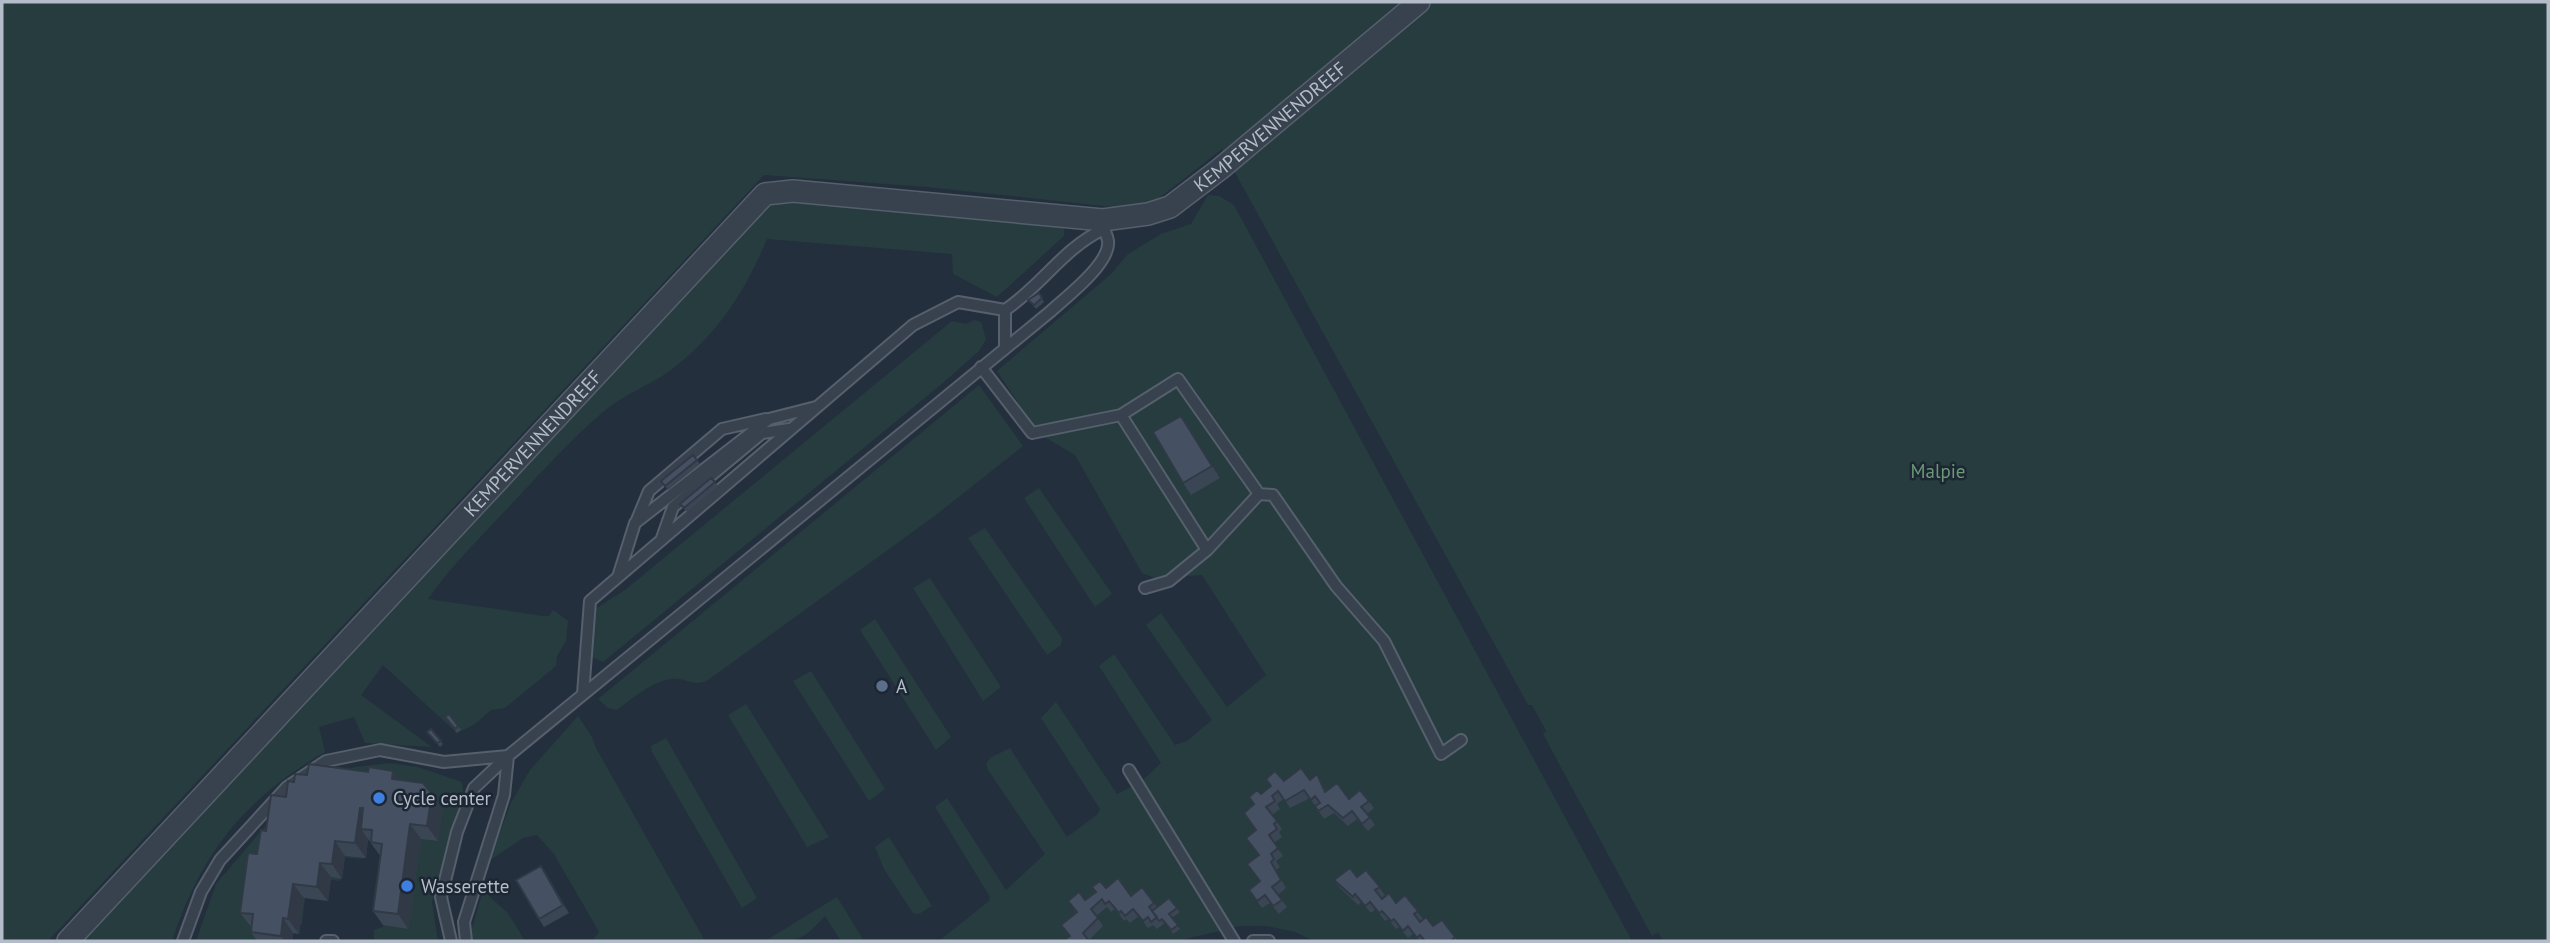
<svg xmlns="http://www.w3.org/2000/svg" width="2550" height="943" font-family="'PT Sans',sans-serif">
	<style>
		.green { fill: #263c3f }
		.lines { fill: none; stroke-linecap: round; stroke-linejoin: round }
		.lane-casing { stroke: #565f6c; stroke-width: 14 }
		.street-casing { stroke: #565f6c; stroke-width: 24 }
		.lane { stroke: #38414e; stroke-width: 10 }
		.street { stroke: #38414e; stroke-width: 21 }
		.wall { fill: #3b4654 }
		.shaded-wall { fill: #303945 }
		.building { fill: #455162; stroke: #303945; stroke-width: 2 }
		.service-dot { fill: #5c6f8a; stroke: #1d2633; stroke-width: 2.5 }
		.shop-dot { fill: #3f7fe0; stroke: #1d2633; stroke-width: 2.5 }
		.labels { text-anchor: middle; stroke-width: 5; stroke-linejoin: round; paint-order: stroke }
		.street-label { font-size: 19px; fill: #b4bcc9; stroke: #1d2633 }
		.park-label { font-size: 19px; fill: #6b9a76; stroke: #1d2633 }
		.poi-label { font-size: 19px; fill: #b4bcc9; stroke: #1d2633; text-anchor: start }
	</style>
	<rect width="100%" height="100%" fill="#242f3e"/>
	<path class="green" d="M2,2h2546v939h-885l-5,-9 -6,4 -109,-202 3,-3 -14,-26h-4l-306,-556 -73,57 -27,2 -195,-21 -163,-12 -716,766h-46z
		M1208,195l11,1 15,9 398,736h-318l-19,-9 -28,-6h-27l-63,15h-238l50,-40 1,-4 -55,-90 12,-9 59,92 39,-36 -57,-84 -2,-6 4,-6 20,-10 57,89 31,-23 2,-5 -59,-91 15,-16 61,92 25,-13 19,-18 -62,-97 15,-12 61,91 12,-4 25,-21 -66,-95 15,-12 66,94 39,-32 -64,-100 -47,3 -13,-5 -67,-118 -37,-22 -41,-62 114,-97 17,-20 33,-20 30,-10z
		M774,199l290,26v11l-67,61 -44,-23 -1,-20 -185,-15c-22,53 -50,96 -96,131 -22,16 -47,24 -68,42 -35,30 -66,65 -98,99 -26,28 -55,56 -77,88l115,17h6l4,-6 15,11 -2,20 -9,15 -1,10 -51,42 -14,2 -16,14 -18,9 -74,-68 -22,30 71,52 -67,-4 -11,-26 -35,10 6,25c-81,47 -124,101 -153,189h-96z
		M974,320l7,2 5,17 -7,12 -35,31 -341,280 -12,-5 4,-48 30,-19 327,-269 14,3z
		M979,385l44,61 -87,69 -228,165c-16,8 -21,-3 -37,-1 -20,3 -38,19 -54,31l-9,-2 -10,-9z
		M1039,488l73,106 -17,13 -71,-109z
		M985,528l77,110 -1,7 -14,10 -79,-117z
		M930,578l71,109 -18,14 -70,-113z
		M875,619l76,118 -15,13 -76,-120z
		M811,671l74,118 -16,12 -76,-120z
		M746,704l83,133 -22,10 -79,-132z
		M578,716l14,21 4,11 109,193h-113l7,-9 -45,-78 -17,-19 -14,3 -34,23 22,-58 19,-33z
		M666,738l91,160 -15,10 -90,-156 -1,-6z
		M390,763l28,4 44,15 1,10 -31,110 6,39h-64v-11l9,-3 5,-58 -4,-43 -17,-2 -4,35 -21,-2 -2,24 -14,-2 -21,19 -3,26h-6l-1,10 -28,-3 -11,10h-60l20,-57 79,-93 32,-16 29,-8z
		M889,837l43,69 -13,8 -6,-1 -29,-44 -9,-22z
		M483,891l25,22 17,28h-57z
		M837,897l27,44h-23l-16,-25c-23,25 -26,25 -60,25z"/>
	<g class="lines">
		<defs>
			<path id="lane" d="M1005,310v36
				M981,367l51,66 89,-18 57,-36 81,115 14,1 63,91 48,55 57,113 20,-14
				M1121,415l86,135 52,-56
				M637,520l12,-29 73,-62 44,-10
				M662,538l11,-31 89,-74 27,-4
				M618,577l17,-54 134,-104 47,-12
				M1145,588l24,-7 38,-31
				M583,694l7,-93 323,-276 45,-23 47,8c35,-23 59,-62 97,-80
				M1129,770l105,171
				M183,941l18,-49 19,-32 67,-73 39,-26 54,-11 64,12 64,-6 543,-445c15,-14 60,-48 57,-70 -1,-8 -6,-12 -5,-21
				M326,941h7
				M451,941l-10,-44 16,-65 17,-44 34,-32
				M466,941l-2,-19 40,-127 4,-39
				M1253,941h16"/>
			<g id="street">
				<path id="s1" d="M68,941l697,-747 28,-3 310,29 45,-6 22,-7 50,-38 199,-167"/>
			</g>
		</defs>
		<use href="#lane" class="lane-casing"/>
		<use href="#street" class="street-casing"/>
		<use href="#lane" class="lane"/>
		<use href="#street" class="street"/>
	</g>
	<path class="wall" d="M1039,293l5,9 -8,7 -8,-9z
		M1189,427l31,51 -29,17 -8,-12z
		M693,455l7,9 -32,26 -4,-5z
		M711,478l7,8 -31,26 -4,-4z
		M449,714l12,16 -4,3 -12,-16z
		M431,729l12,15 -3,3 -13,-15z
		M1317,774l9,17 23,8 20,2 5,7 -7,6 8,11 -7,6 -11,-12 -9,7 -14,-13 -10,6 -14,-21 -20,10 -6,-9 -7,5 3,5 -8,6 10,14 -3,3 3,5 -8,6 9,13 -7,5 4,6 -4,3 10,18 -8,7 9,12 -8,7 -9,-11 -8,5 -13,-18 11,-8 -6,-78 7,-10 23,-13 26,-1z
		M307,775l93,5 42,29 -4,32 -17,-2 -13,90 -25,-4 -10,-14 8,-54 -13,-18 -2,19 -21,-2 -3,23 -11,-2 -3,24 -24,-3 -5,36 -6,-1 -1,8h-35l-6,-9 1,-4 -12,-15 17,-59 9,-23 28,-49z
		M541,866l28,47 -25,14 -5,-8z
		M1366,870l19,25 -4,3 1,1 14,4 9,-8 18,24 -3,3 13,4 9,-6 16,21h-39l-6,-7 -5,4 -9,-11 -3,2 -8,-10 -3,2 -9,-12 -5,4 -10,-11 -3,3 -18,-17 -6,-8 23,-3z
		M1142,887l15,20 12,-9 11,14 -8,6 8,11 -7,5 -8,-11 -8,6 -4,-4 -5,3 -9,-12 -9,7 -4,-4 -2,2 -9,-12 -4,3 -4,-5 -11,9 7,10 -15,15 -19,-5 8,-24 -9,-11 17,-1 21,-12 25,8z"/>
	<path class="shaded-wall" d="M1181,416l8,11 31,51 -8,-12z
		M393,771l11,15 -12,-7z
		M432,794l10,15 -4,32 -11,-15z
		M360,808l10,14 -9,7 7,10 -2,19 -11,-15z
		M410,824l11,15 -13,90 -10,-15z
		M335,841l10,15 -3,23 -10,-15z
		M320,863l11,14 -3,24 -11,-14z
		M541,866l5,7 23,40 -6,-8z
		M293,884l11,14 -5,36 -11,-15z
		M283,918l10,15 -1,8h-8l-3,-5z"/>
	<path class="building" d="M1039,293l3,5 -8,7 -6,-5z
		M1181,416l31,50 -29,17 -30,-51z
		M693,455l4,5 -32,26 -4,-5z
		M711,478l4,4 -31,26 -4,-4z
		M449,714l9,12 -3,3 -10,-12z
		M431,729l10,12 -4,2 -10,-11z
		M309,764l59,8 1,-5 24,4 -1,8 31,4 9,11 -5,32 -17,-2 -12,90 -25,-3 9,-67 -11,-2 1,-12 -11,-1 2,-21h-3l-5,35 -20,-2 -3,23 -12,-1 -3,24 -24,-3 -5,35 -5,-1 -2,18 -30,-4 2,-18 -13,-1 8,-60 9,1 4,-24 5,1 5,-36 15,2 2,-16 6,1 1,-8 12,1z
		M1301,768l9,12 7,-6 8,18 12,-9 12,16 11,-9 9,11 -8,6 9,10 -8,7 -10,-13 -9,7 -15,-13 -10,6 -3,-5 5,-3 -5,-7 -4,4 -7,-10 -19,11 -7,-10 -6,5 3,5 -9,6 11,14 -3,3 3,5 -8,6 9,13 -7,6 3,5 -3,3 10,18 -9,7 10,13 -9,6 -8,-11 -8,6 -8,-11 11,-9 -13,-17 12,-9 -13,-17 10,-8 -12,-17 10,-9 -5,-7 8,-7 4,4 10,-8 -5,-7 9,-8 9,10z
		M541,866l22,39 -24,14 -23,-39z
		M1350,868l7,9 9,-7 14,17 -5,3 7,9 7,-6 7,10 9,-8 13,16 -4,3 6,8 6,-5 7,9 9,-6 13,17 -3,3 1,1h-28l-5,-6 -3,3 -9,-12 -5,5 -9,-12 -3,2 -9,-10 -3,2 -9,-11 -5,4 -10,-12 -2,3 -19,-17z
		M1118,878l13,18 11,-9 12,16 -5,4 8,10 -6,5 -3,-5 -5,4 -10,-12 -8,7 -4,-5 -2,2 -10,-12 -4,3 -3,-5 -11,10 7,9 -15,15 6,8h-26l7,-5 -9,-11 16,-13 -9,-11 11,-9 6,8 11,-8 -4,-5 8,-6 6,7z
		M1169,898l8,10 -8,6 9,11 -7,5 -9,-11 -3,2 -7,-10z"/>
	<circle class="service-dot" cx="882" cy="686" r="7"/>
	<g class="shop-dot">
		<circle cx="379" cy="798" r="7"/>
		<circle cx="407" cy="886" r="7"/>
	</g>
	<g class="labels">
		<g class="street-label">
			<text dy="7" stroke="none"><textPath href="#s1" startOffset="1558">KEMPERVENNENDREEF</textPath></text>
			<text dy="7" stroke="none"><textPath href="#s1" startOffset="681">KEMPERVENNENDREEF</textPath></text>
		</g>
		<g class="park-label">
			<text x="1938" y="478">Malpie</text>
		</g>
		<g class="poi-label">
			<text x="896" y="693">A</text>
			<text x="393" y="805">Cycle center</text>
			<text x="421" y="893">Wasserette</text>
		</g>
	</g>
	<rect width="2550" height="943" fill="none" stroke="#b4bcc9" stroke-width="7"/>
</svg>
